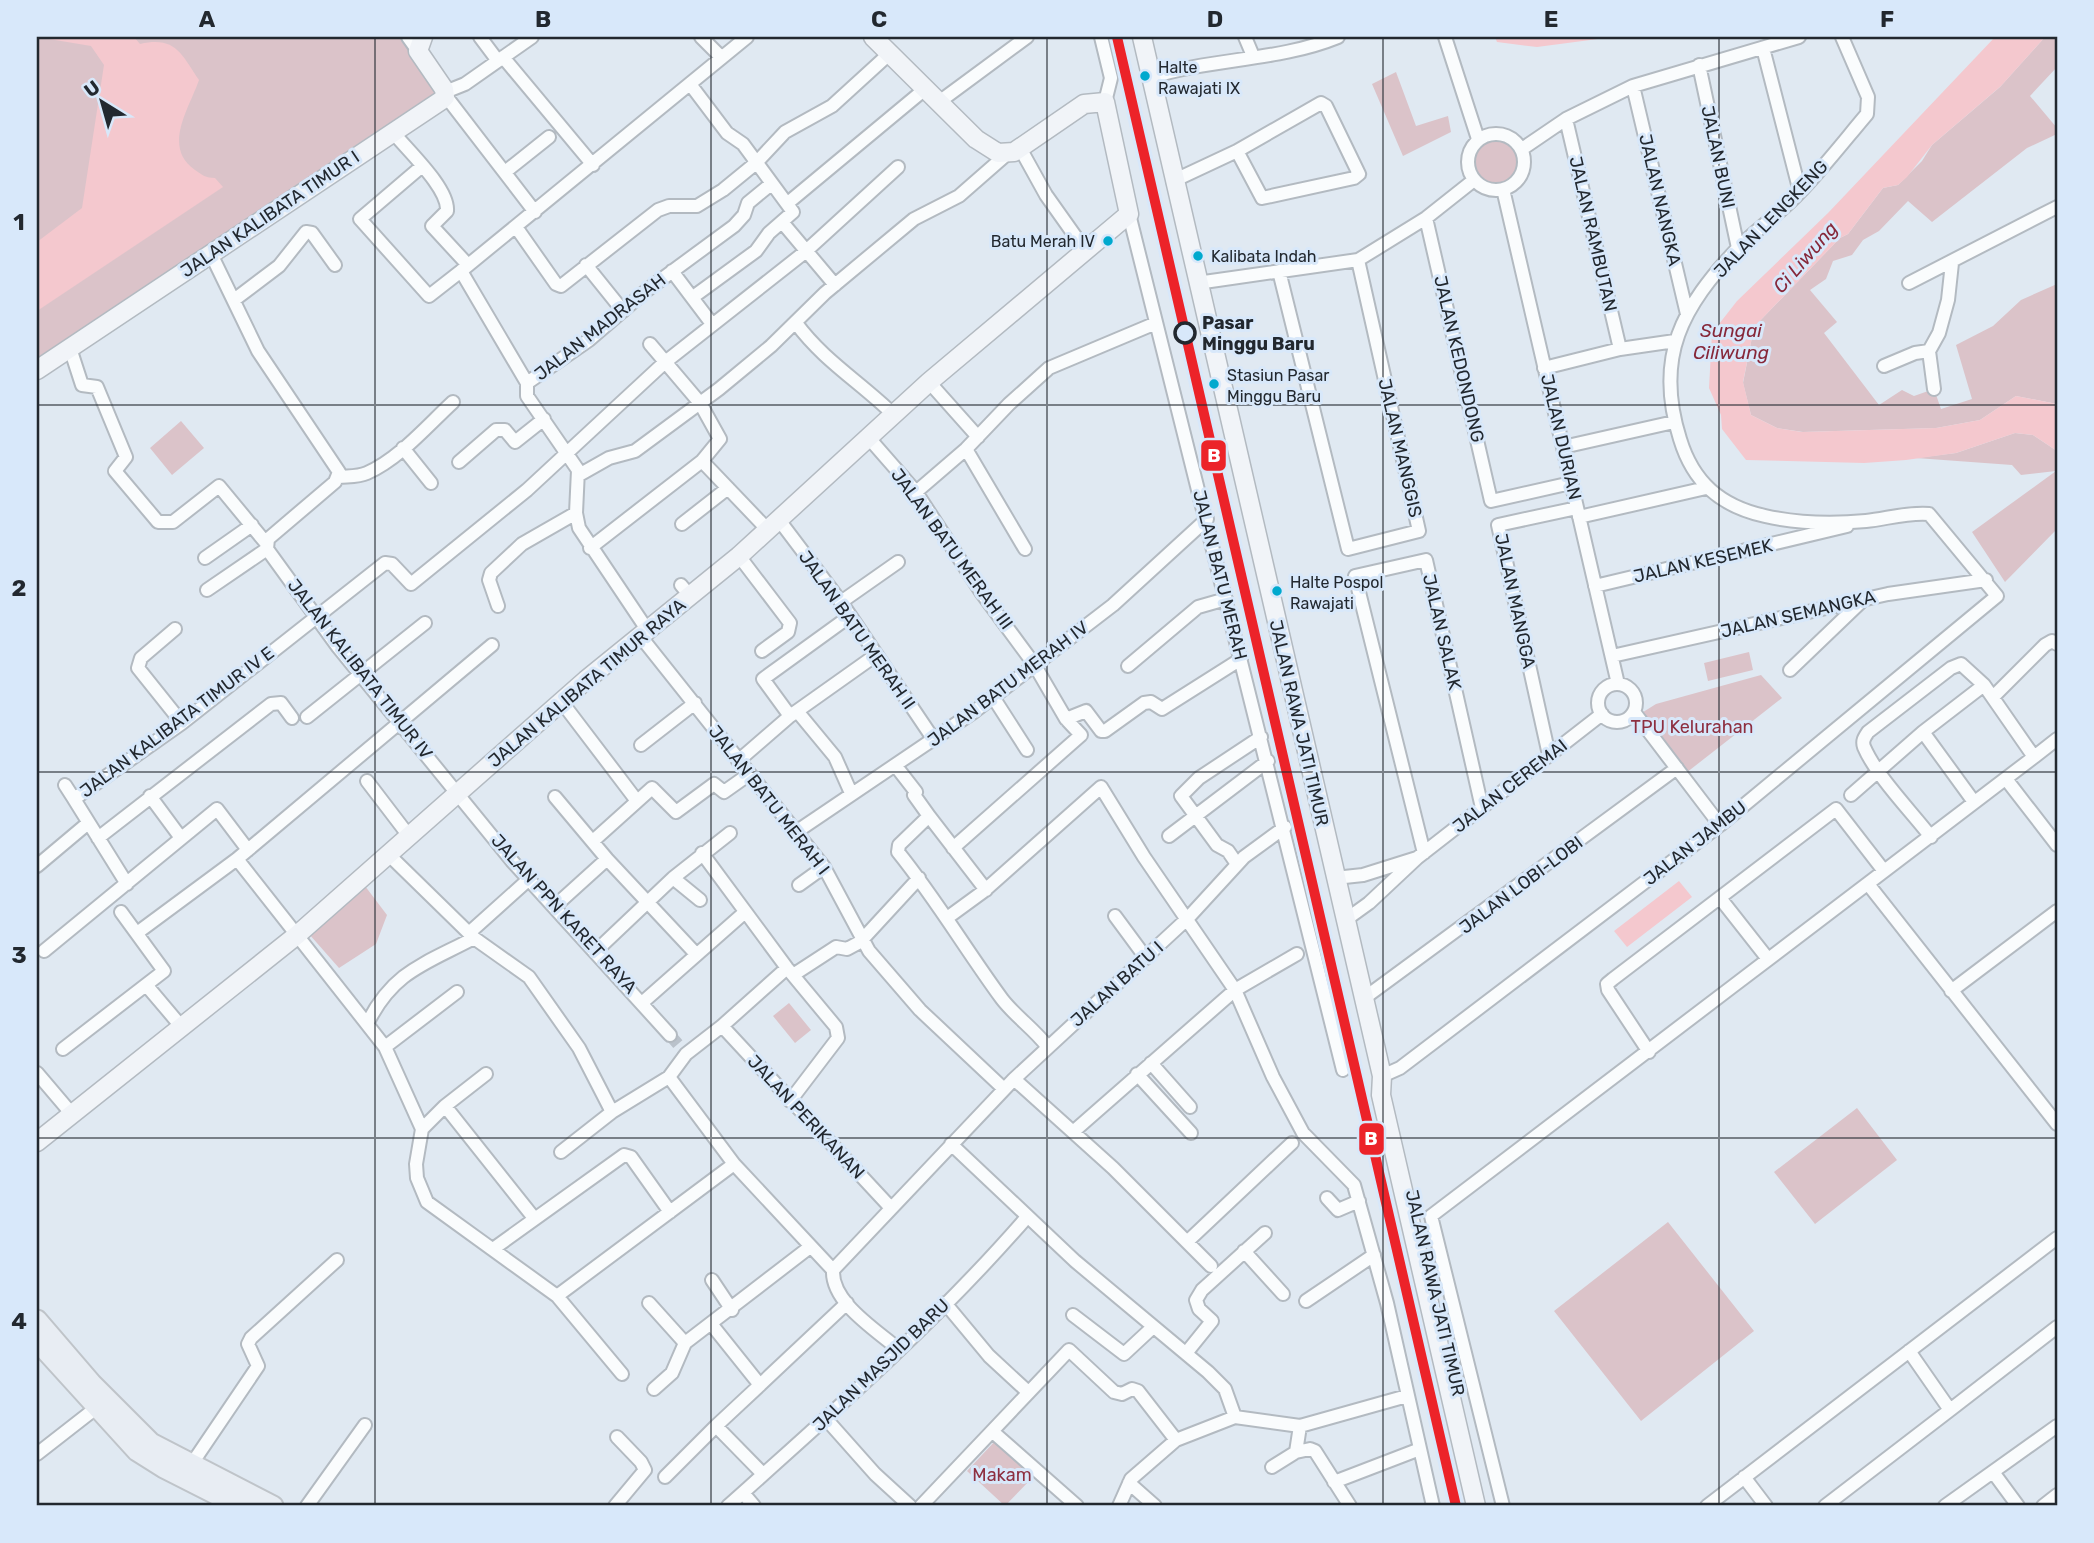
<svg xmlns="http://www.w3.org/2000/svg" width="2094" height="1543" font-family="Rubik,sans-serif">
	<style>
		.green { fill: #dbc3c9 }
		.water { fill: #f4c8ce }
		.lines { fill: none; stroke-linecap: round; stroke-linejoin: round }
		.street-tunnel { stroke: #bac2cb; stroke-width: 12; stroke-dasharray: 12 6; stroke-linecap: butt }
		.street-casing { stroke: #b3bac1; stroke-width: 16 }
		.secondary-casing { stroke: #b3bac1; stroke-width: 21 }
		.primary-casing { stroke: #bfc4c9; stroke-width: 23 }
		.street { stroke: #fafcfd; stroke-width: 12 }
		.secondary { stroke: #f1f4f8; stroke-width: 18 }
		.primary { stroke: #e8edf3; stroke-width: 19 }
		.rail-1-casing { stroke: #d8e8fa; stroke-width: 16 }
		.rail-1 { stroke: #ec2329; stroke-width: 10 }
		.grid { fill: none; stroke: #22282f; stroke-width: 2; stroke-opacity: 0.55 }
		.bus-dot { fill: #00a9ce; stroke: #d8e8fa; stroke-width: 2.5 }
		.stop-dot { fill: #d8e8fa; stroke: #22282f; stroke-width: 3.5 }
		.labels { text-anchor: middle; stroke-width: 6; stroke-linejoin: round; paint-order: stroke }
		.bus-label { font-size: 16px; fill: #22282f; stroke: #d8e8fa; text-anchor: start }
		.street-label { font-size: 18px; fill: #22282f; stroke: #d8e8fa }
		.stop-label { font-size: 18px; font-weight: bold; fill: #22282f; stroke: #d8e8fa; text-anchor: start }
		.park-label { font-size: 18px; fill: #8d2f40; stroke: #d8e8fa }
		.water-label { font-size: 19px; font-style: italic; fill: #86283a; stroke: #d8e8fa }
		.line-badge { stroke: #d8e8fa; stroke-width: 2.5 }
		.badge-label { font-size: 19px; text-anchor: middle; font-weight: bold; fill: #fff }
		.neatline { fill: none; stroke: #22282f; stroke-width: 2.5 }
		.grid-label { font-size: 23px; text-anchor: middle; font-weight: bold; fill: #22282f }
	</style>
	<rect width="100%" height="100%" fill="#e0e9f2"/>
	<path class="green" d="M37,37h368l40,55 -408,277z
		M2045,37h12v30l-27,29 27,32v6l-30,14 -95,74 -24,-21 -29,30 -16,9 -11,15 -19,6 -7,18 -16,11 27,32 -13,11 55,72 23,-15 12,6 20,-7 7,20 31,-10 -16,-54 37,-19 28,-26 36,-16v120l-41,-8 -36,24 -44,8 -133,4 -26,-4 -26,-13 -8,-32 11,-56 86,-89 8,-4 35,-46 15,-3 24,-24 10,-16 68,-58z
		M1396,72l20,54 32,-10 3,16 -48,24 -31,-72z
		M1468 162a28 28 0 1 1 56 0a28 28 0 1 1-56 0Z
		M181,421l23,27 -32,27 -22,-27z
		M2015,433l18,2 24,16v78l-52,53 -33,-50 84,-61 -35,4 -9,-10 -96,-7 40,-5z
		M1749,652l4,18 -45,11 -4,-18z
		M1761,675l21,23 -96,75 -46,-59 16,-10z
		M365,886l22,29 -11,29 -37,24 -30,-34z
		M789,1003l22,27 -16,13 -22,-27z
		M1857,1108l40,52 -82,64 -41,-52z
		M1668,1222l86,109 -113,90 -87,-110z
		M996,1440l38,36 -29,30 -38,-35z"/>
	<path class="water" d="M37,37h97l6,7c36,-8 41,10 59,36 -10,29 -37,67 -4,90 7,5 11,8 20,8l8,9 -186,124v-69l45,-34 22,-143 -13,-19z
		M1495,37h118l-76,10 -40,-5z
		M1995,37h50l-44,49 -69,59 -25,32 -9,8 -15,3 -35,46 -8,4 -86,89 -11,55 8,33 26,13 25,4 134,-4 44,-8 36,-24 41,8v47l-24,-16 -18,-2 -59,20 -50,7 -42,3 -118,-3 -24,-31 -1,-14 -12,-27 3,-55 25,-32 91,-88z
		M1679,881l13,16 -65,50 -13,-16z"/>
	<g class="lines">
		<path class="street-tunnel" d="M670,1035l13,15"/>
		<defs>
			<path id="street" d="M408,37l10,14
				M480,37l18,24
				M701,37l20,20
				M1101,37l10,41 -6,24
				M1245,37l8,19
				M1445,37l33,102
				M1763,48l37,144
				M503,57l90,108
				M1699,65l39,183
				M1152,77c61,-19 127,-16 186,-40
				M690,84l37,49 16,11 50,68 -24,21 -13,18 -63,46
				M1633,86l54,228
				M445,92l20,-8 67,-47
				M445,95l90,117
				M939,102l88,-65
				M1566,119l54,230
				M392,131c15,19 57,57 55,80l-15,15 36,39
				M1468 162a28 28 0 1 1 56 0a28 28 0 1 1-56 0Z
				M1020,148l26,47 39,55
				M1522,149l44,-30 67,-33 166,-49
				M421,167l-61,52 69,77 32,-25
				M505,172l44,-35
				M1173,181l64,-30 84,-48 5,3 33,68 -5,4 -92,20 -25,-47
				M1503,189l115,495
				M789,202l136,-113
				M1129,214l214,856
				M1426,218l65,283 80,-18
				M782,222l53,63
				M516,227l40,57 5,2 97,-76 11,-4h28l26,-16 33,-27 29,-31 47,-26 57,-52
				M211,254l47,97 81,121 -4,10 -67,57 -1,10 71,98 174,214 158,174
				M586,265l37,46
				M672,271l40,53
				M1279,271l69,278 71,-18 -61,-271
				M1197,283l161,-23 68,-42 48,-38
				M1909,283l148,-76
				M234,300l45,-34 27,-34 6,1 23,32
				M796,323c27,37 64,59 97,91
				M70,348l12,37 15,2 29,70 -11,14 43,51h15l46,-36 47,57
				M1884,366l31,-13 14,-2
				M1544,368l76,-19 55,-8
				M929,382l49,55
				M527,383l-66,-112 286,-234
				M527,383l62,-43 58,-50 87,-64 10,-11 4,-12 23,-19
				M527,383v13l51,74 -2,43 3,15 69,103
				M1934,389l-5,-38 10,-18 9,-33 4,-37
				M868,437l48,55 65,100 53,72 32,55 15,16 -128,113
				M1563,447l111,-25
				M403,448l28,35
				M966,449l59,100
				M702,461l66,69
				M459,462l37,-32h9l10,12 29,-23
				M579,475l30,-17 26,-7 84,-62 52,-43 54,-53 89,-74 45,-23 48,-42
				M339,477c9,-1 19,0 28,-4 32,-14 60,-47 86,-71
				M916,492l50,-43 43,-45 40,-36 107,-45
				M1579,517l127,-29
				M779,520l62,82 93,138
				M682,524l46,-36
				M590,548l112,-87 18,-22 -20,-36 -50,-59
				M739,556l51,67 -2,9 -26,19
				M205,558l47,-33
				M681,585l10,12
				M1595,586l252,-60
				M207,590l60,-41
				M841,602l57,-40
				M498,606l-9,-26 2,-7 31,-29 54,-31
				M175,629l-34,29 -3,10 44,55
				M641,637l183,230 45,84 51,59 84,79
				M1612,656l276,-62 98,-14
				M1128,666l70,-59 28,-8
				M1790,670l73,-70
				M1598 703a19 19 0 1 1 38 0a19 19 0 1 1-38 0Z
				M993,697l34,53
				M1993,697l52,-52 7,-4 5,3
				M561,701l76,100
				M797,711l38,46 16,36
				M1634,712l86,113
				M790,716l-27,-37 87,-63
				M307,717l118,-94
				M1066,719l20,-8 15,20h4l39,-28 7,-1 11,7 79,-50
				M1923,732l51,70
				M641,745l54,-42
				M1549,755l-51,-230 79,-17
				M2034,757l23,-18
				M738,761l52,-45 86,-61
				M895,765l21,27 -2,3 15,21 -30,29 -1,7c38,47 68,98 104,147 13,17 32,30 45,47
				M2006,779l51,66
				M367,781l42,55
				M65,785l9,14
				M1851,795l72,-63 61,-47
				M150,796l31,42
				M555,797l52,62 89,95
				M929,816l57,74
				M796,832l179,-121 138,-106 94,-86
				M1169,836l99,-75
				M98,838l173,-134 10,-1 11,15
				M593,841l59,-53 24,24 38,-28 10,8 24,-17
				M702,853l85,115 49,59 2,11 -48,63
				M1424,853l-69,-277 71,-16 56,248
				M388,854l86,84 55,39 50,71 33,64
				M237,859l148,188 37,82 -6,35 1,14 10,24 130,94 65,78
				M1237,864l-9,-13 -11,-6 -36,-49 18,-18 62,-41
				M37,866l50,-42
				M673,878l27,22
				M1335,878l28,-3 54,-17
				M127,884l-53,-85 108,-76 203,-160 7,1 19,20 116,-94 137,-127 141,-111 93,-85
				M1868,884l189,240
				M799,885l25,-18
				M1720,898l48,61
				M555,906l52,-47
				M1115,916l31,42
				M947,918l37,-27 117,-104 43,70 91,133 38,87 30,56 51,52 33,118 46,203
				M1344,921l25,-18 48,-45 185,-144
				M137,933l100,-74 255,-214
				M469,933l59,-53
				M44,951l173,-142 31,41
				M596,951l77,-73 57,-45
				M793,975l43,-28 11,2 13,-7 59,-64
				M147,986l33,39
				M1951,991l106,-80
				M1363,999l314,-231
				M643,1002l101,-89
				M368,1022c26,-51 57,-58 106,-84
				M722,1026l65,-58
				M385,1047l72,-55
				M63,1049l101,-78 -43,-59
				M1649,1052l-41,-62 -1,-6 6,-5 223,-170 48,62
				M1151,1063l39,44
				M37,1073l34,40
				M1137,1074l54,59
				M1382,1076l18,-8 320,-243 277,-229 -68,-82c-21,-2 -43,5 -63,7 -32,3 -70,2 -101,-5 -45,-10 -72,-34 -85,-77 -26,-82 2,-132 58,-191 20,-20 44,-36 63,-57 23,-24 44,-51 66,-77l1,-17 -26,-60
				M669,1077l65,87 99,106c-2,32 42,59 64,78
				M1014,1079l99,89 98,98
				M445,1106l41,-32
				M422,1129l23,-23 89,112
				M1073,1132l162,-142 62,-36
				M951,1144l124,117 133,111 17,17 10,28
				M561,1152l51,-40 57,-35 17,-23 36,-28 169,182
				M1327,1198l11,12 21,-9
				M1188,1241l104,-98
				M493,1249l131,-94 7,2 39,55
				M1244,1251l39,43
				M833,1270l181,-191 174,-161 56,-61 41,-30
				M712,1280l20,30
				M557,1296l177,-132
				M1306,1301l68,-46
				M649,1303l36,40
				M945,1303l44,53 39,36
				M1073,1315l51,39 29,-27
				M712,1325l48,60 -44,41 47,48
				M685,1343l125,-96
				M1187,1352l25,-31 -13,-12 -3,-9 6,-10 63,-57
				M760,1385l87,-82
				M654,1389l18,-16 13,-30
				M1950,1410l107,-83
				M827,1420l48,54 35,32
				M993,1432l84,74
				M1296,1452l14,-3 5,2 35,55
				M37,1454l59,-46
				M191,1465l67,-99 -10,-22 3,-6 86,-78
				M1272,1467l24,-15 4,-26
				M1993,1472l25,34
				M665,1477l51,-51
				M1744,1477l22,29
				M1334,1482l86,-33
				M1129,1483l26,23
				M743,1493l11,13
				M307,1506l58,-81
				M615,1506l30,-36 -4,-8 -24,-25
				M728,1506c103,-92 208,-184 299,-289
				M921,1506l148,-156 45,42 8,2 10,-5 6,2 38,49
				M1119,1506l12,-27 45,-39 59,-23 65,9 107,-30
				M1503,1506l-72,-290c202,-152 401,-307 603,-459l-50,-72 -23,-21 -10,4 -83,64c-4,6 -6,9 -4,15 13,30 47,64 67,90
				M1707,1506l350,-268
				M1825,1506l125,-96 -41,-59
				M1945,1506l112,-80
				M2043,1506l14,-11"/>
			<path id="secondary" d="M1142,37l240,1039 -1,19 95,411
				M37,370l405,-270 3,-3 -1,-8 -26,-38 5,-14
				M37,1142l260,-207 289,-255 153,-124 190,-174 200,-168 -24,-112 -21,2 -70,48 -16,1 -22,-14 -103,-102"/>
			<path id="primary" d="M37,1320l55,64 59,59 122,63
				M37,1341l100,110 27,17 75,38"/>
		</defs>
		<use href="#street" class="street-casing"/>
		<use href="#secondary" class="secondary-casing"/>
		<use href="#primary" class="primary-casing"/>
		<use href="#street" class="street"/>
		<use href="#secondary" class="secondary"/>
		<use href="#primary" class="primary"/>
		<defs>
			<path id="rail-1" d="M1117,37l339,1469"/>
		</defs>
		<use href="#rail-1" class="rail-1-casing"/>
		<use href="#rail-1" class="rail-1"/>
	</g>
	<path class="grid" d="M375,37v1469M711,37v1469M1047,37v1469M1383,37v1469M1719,37v1469M37,405h2020M37,772h2020M37,1138h2020"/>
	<g class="bus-dot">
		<circle cx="1145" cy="76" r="6"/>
		<circle cx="1108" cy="241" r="6"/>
		<circle cx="1198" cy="256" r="6"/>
		<circle cx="1214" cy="384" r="6"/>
		<circle cx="1277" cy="591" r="6"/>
	</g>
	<circle class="stop-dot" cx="1185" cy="333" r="10"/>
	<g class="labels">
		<g class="bus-label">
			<text x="1158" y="73">Halte<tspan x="1158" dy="21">Rawajati IX</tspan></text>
			<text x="1095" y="247" text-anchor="end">Batu Merah IV</text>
			<text x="1211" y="262">Kalibata Indah</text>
			<text x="1227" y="381">Stasiun Pasar<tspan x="1227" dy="21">Minggu Baru</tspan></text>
			<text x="1290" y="588">Halte Pospol<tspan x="1290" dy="21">Rawajati</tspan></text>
		</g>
		<g class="street-label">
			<text transform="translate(1718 157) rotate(78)" y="6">JALAN BUNI</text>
			<text transform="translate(1660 200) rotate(77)" y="6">JALAN NANGKA</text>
			<text transform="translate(270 214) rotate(-34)" y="6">JALAN KALIBATA TIMUR I</text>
			<text transform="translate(1771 219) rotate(-46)" y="6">JALAN LENGKENG</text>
			<text transform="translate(1593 234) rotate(77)" y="6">JALAN RAMBUTAN</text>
			<text transform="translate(600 327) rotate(-38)" y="6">JALAN MADRASAH</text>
			<text transform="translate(1459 359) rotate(77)" y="6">JALAN KEDONDONG</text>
			<text transform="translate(1561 437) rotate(77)" y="6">JALAN DURIAN</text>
			<text transform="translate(1400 448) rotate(77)" y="6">JALAN MANGGIS</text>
			<text transform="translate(952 549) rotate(54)" y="6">JALAN BATU MERAH III</text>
			<text transform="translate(1703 561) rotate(-13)" y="6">JALAN KESEMEK</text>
			<text transform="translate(1220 575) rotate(76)" y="6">JALAN BATU MERAH</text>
			<text transform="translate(1515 601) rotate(78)" y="6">JALAN MANGGA</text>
			<text transform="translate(1798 614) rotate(-13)" y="6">JALAN SEMANGKA</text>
			<text transform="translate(857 630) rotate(55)" y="6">JALAN BATU MERAH II</text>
			<text transform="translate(1442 632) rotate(77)" y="6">JALAN SALAK</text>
			<text transform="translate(360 669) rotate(52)" y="6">JALAN KALIBATA TIMUR IV</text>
			<text transform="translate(587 683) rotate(-40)" y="6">JALAN KALIBATA TIMUR RAYA</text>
			<text transform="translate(1008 684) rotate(-37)" y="6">JALAN BATU MERAH IV</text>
			<text transform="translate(177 722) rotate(-37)" y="6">JALAN KALIBATA TIMUR IV E</text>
			<text transform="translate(1299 723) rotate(77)" y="6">JALAN RAWA JATI TIMUR</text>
			<text transform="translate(1510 786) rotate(-38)" y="6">JALAN CEREMAI</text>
			<text transform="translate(769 800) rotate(52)" y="6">JALAN BATU MERAH I</text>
			<text transform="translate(1695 843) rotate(-38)" y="6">JALAN JAMBU</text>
			<text transform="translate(1521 885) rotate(-37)" y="6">JALAN LOBI-LOBI</text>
			<text transform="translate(564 914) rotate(48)" y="6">JALAN PPN KARET RAYA</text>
			<text transform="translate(1117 984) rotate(-42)" y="6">JALAN BATU I</text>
			<text transform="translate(806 1117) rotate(47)" y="6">JALAN PERIKANAN</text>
			<text transform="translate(1435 1293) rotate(77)" y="6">JALAN RAWA JATI TIMUR</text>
			<text transform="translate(881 1365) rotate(-44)" y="6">JALAN MASJID BARU</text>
		</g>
		<g class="stop-label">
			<text x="1202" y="329">Pasar<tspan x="1202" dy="21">Minggu Baru</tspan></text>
		</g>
		<g class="park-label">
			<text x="1692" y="733">TPU Kelurahan</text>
			<text x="1002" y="1481">Makam</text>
		</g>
		<g class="water-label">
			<text transform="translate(1805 257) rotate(-49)" y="7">Ci Liwung</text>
			<text x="1731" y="337">Sungai<tspan x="1731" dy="22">Ciliwung</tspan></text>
		</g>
	</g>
	<g class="line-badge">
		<rect x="1200" y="439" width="27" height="33" rx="7" fill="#ec2329"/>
		<rect x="1358" y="1122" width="27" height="34" rx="7" fill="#ec2329"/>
	</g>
	<g class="badge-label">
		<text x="1214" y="462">B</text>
		<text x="1371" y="1145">B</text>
	</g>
	<rect width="2094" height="1543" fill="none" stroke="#d8e8fa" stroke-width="77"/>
	<g transform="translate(102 102) rotate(323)" stroke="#d8e8fa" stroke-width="5" paint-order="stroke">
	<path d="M0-5L12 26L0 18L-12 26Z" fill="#22282f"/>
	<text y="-10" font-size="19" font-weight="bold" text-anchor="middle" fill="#22282f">U</text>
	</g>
	<rect x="38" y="38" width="2018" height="1466" class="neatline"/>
	<g class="grid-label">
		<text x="207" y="27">A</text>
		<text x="543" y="27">B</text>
		<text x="879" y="27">C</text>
		<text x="1215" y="27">D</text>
		<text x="1551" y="27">E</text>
		<text x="1887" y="27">F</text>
		<text x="19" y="230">1</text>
		<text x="19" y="596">2</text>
		<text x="19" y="963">3</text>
		<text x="19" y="1329">4</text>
	</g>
</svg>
